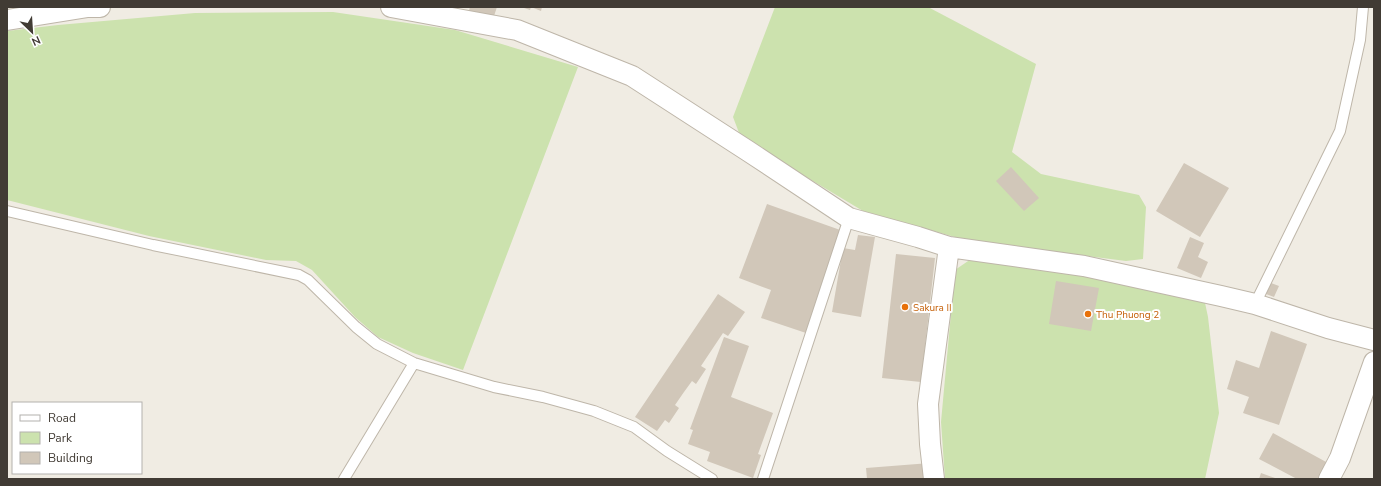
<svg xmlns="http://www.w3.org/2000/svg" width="1381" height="486" font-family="'Nunito Sans',sans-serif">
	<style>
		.green { fill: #cce2ae }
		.building { fill: #d1c7b9 }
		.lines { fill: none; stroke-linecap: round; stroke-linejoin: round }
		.lane-casing { stroke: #beb6a9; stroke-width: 12 }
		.street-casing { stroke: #beb6a9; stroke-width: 22 }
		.lane { stroke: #fff; stroke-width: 10 }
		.street { stroke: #fff; stroke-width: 20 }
		.food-dot { fill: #e8710a; stroke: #fff; stroke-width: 1.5 }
		.labels { text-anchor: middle; stroke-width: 4; stroke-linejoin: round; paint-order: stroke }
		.food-label { font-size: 10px; fill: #c56008; stroke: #fff; text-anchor: start }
	</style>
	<rect width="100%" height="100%" fill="#f0ece3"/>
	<path class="green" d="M775,7h153l108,57 -24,88 29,22 98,21 7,12 -3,52 -17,2 -157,-20 -106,-30 -122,-73 -8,-21z
		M333,12l122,18 123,37 -115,303 -50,-17 -35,-16 -23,-20 -43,-47 -16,-9 -30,-1 -117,-24 -142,-36v-169l51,-6 137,-12z
		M971,259l108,14 125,25 4,19 11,96 -14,66h-260l-4,-57 14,-152z"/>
	<path class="building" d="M470,7h27l-5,15 -24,-8z
		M521,7h21l-1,4 -10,-4 -1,3z
		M1184,163l45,25 -29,49 -44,-26z
		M1011,167l28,31 -15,13 -28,-30z
		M767,204l76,27 -37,102 -45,-15 10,-28 -32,-12z
		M858,235l17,2 -14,80 -29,-5 11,-64 12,2z
		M1190,237l14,6 -6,14 10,5 -7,16 -24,-10z
		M896,254l39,4 -14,124 -39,-4z
		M1056,281l43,7 -8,43 -42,-7z
		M1271,283l8,3 -5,11 -8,-3z
		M718,294l27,18 -17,24 -5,-3 -22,33 5,3 -10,15 -4,-3 -8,11 -9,13 4,3 -10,15 -4,-3 -8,11 -22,-14z
		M1271,331l36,13 -28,81 -36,-12 6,-16 -22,-8 9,-29 23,8z
		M724,337l25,9 -18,51 42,16 -15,41 3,1 -8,23 -46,-17 3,-9 -22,-8 5,-14 -3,-1z
		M1273,433l55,30 -8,16h-23l-38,-20z
		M930,463l1,16h-64l-1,-11z
		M1261,473l17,6h-19z"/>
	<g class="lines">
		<defs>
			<path id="lane" d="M7,211l146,34 146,30 9,5 48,47 21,17 37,19 80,24 49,10 51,14 40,16 33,24 45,28
				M1255,304l85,-173 20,-91 3,-33
				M344,479l70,-116
				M763,479l86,-261"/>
			<path id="street" d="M391,7l126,23 115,46 116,75 101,67 69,19 31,10 135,19 137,30 34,8 73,24 46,12
				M7,20l81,-13h12
				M934,479l-4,-35 -2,-40 21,-157
				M1329,479l11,-21 34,-96"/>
		</defs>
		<use href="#lane" class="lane-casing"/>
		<use href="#street" class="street-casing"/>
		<use href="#lane" class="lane"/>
		<use href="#street" class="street"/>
	</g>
	<g class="food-dot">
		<circle cx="905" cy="307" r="4"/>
		<circle cx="1088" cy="314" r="4"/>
	</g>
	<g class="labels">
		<g class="food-label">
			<text x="913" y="311">Sakura II</text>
			<text x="1096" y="318">Thu Phuong 2</text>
		</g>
	</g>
	<rect width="1381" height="486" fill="none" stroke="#413b34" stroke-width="16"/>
	<rect x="12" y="402" width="130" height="72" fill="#ffffff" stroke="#b3b1ae"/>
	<rect x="20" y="415" width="20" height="6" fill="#ffffff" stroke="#b3b1ae"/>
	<text x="48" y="422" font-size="12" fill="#413b34">Road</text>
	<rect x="20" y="432" width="20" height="12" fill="#cce2ae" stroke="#b3b1ae"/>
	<text x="48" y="442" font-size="12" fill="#413b34">Park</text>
	<rect x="20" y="452" width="20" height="12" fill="#d1c7b9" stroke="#b3b1ae"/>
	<text x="48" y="462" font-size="12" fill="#413b34">Building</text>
	<g transform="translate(32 32) rotate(155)" stroke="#ffffff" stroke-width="3" paint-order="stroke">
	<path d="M0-3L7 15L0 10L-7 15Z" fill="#413b34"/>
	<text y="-6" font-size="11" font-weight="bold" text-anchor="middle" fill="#413b34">N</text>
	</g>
</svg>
